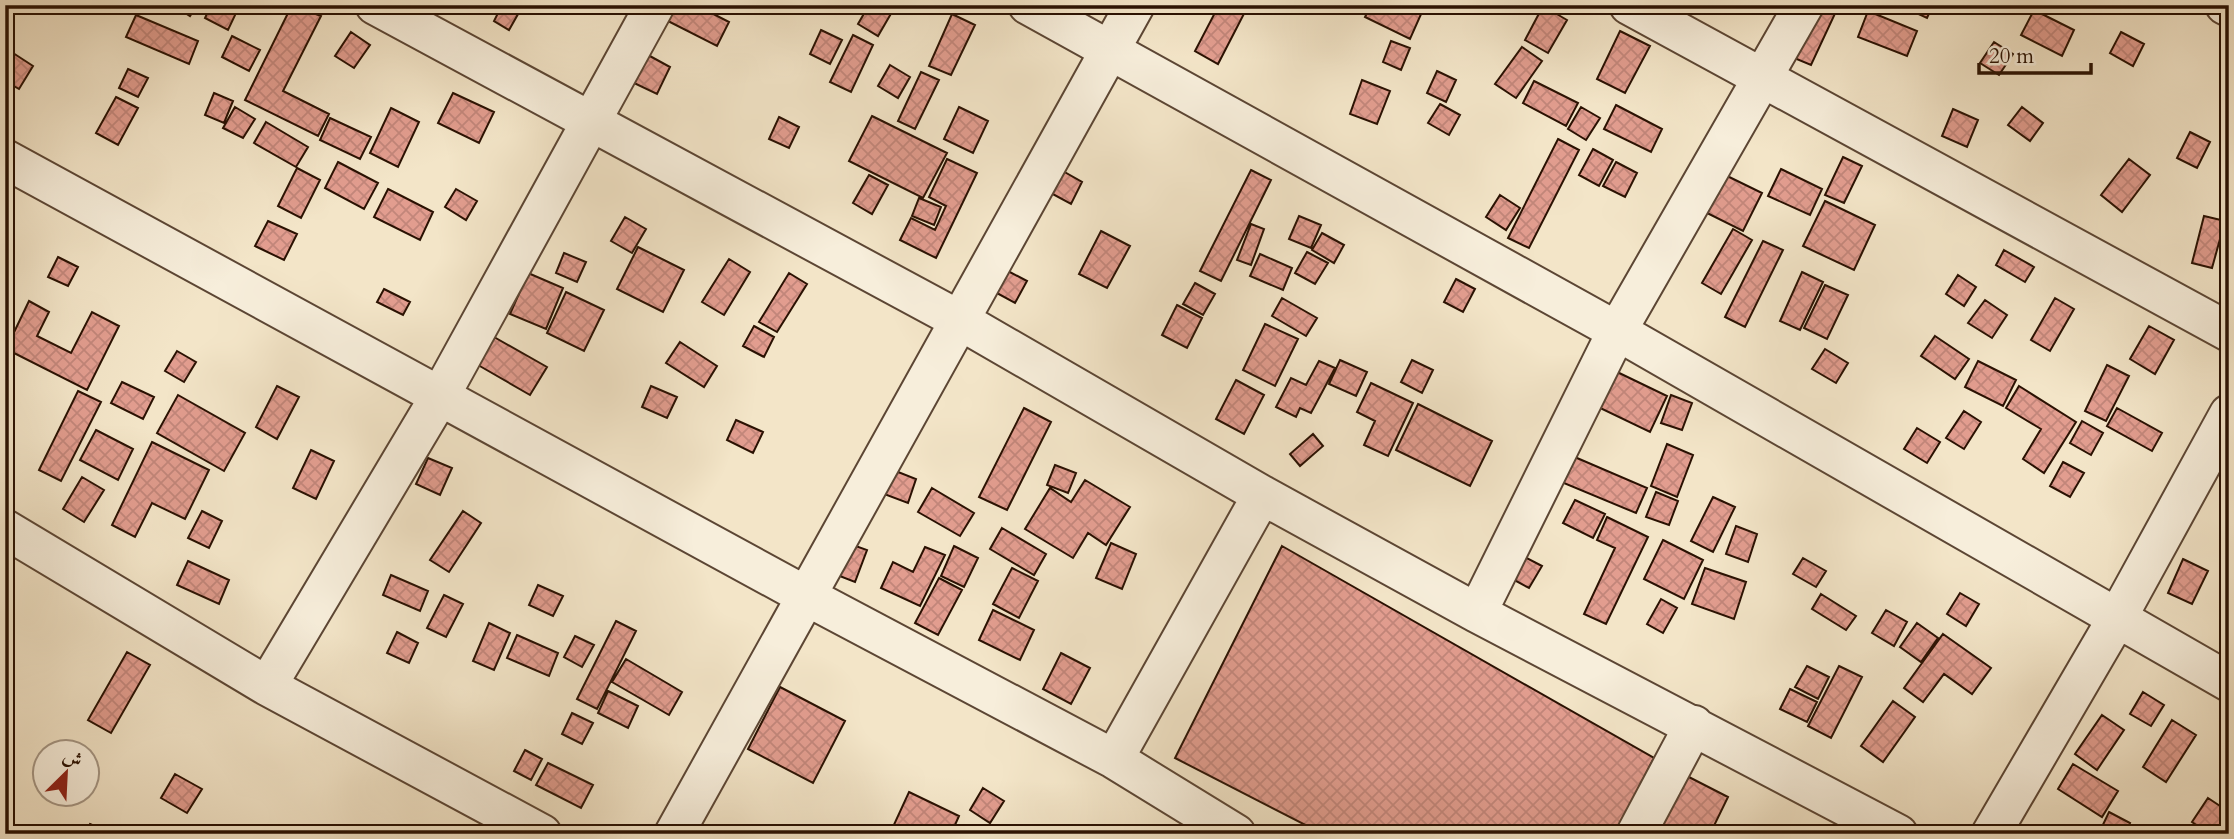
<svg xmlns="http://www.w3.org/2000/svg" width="2234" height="839" font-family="Cardo,Amiri,serif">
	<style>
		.building { fill: url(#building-cross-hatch); stroke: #2a1102; stroke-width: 2 }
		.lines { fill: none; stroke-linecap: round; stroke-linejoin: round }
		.minor-casing { stroke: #5c4634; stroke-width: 42 }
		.minor { stroke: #f7eedb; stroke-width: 38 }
	</style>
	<defs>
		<pattern id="building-cross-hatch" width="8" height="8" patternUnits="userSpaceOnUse" patternTransform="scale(1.75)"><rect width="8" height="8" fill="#e29d8f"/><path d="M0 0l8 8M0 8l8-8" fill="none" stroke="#c2867a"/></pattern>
	</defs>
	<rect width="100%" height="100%" fill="#f3e5c8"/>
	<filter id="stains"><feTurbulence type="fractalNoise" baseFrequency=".00286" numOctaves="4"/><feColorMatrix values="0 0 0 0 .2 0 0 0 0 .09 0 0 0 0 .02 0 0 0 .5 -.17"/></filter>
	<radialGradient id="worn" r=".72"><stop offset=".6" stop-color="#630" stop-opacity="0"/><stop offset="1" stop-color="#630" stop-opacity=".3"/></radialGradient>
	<path class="building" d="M173,5h24l-7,11z
		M211,5h15l11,6 -9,19 -23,-12z
		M292,5l29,11 -38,75 46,23 -11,22 -73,-36z
		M502,5l20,2 -13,23 -15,-9z
		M672,5h24l33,17 -12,24 -53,-27z
		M869,5h27l-18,31 -20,-12z
		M1219,5l29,1 -30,58 -23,-13z
		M1371,5h37l14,7 -12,27 -45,-22z
		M1811,5h28l-28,60 -24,-10z
		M1899,5h34l-6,13z
		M1543,6l24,14 -19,33 -23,-13z
		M2034,10l40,20 -12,26 -41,-21z
		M1868,11l49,20 -10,25 -49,-19z
		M952,14l23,11 -24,50 -22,-9z
		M136,15l62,26 -9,23 -63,-27z
		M821,30l21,10 -12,24 -20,-10z
		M1620,31l30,15 -25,47 -28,-14z
		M351,32l19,13 -16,23 -19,-12z
		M2121,32l23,12 -11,22 -23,-13z
		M853,35l20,10 -22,47 -21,-10z
		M232,36l28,14 -11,21 -27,-14z
		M1391,41l19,7 -9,22 -18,-8z
		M1994,42l19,12 -14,21 -19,-12z
		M1522,47l20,14 -26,37 -21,-14z
		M10,51l23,15 -14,23 -14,-8v-22z
		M648,55l22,12 -13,27 -23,-11z
		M890,65l20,12 -12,21 -20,-12z
		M128,69l20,9 -10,19 -19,-9z
		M1437,71l19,9 -10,22 -19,-9z
		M921,72l18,8 -24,49 -17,-8z
		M1362,80l28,11 -13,33 -27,-10z
		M1534,81l44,22 -12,23 -43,-23z
		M214,93l19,8 -9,22 -19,-8z
		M453,93l41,19 -15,31 -41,-20z
		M116,97l22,11 -20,37 -22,-12z
		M1440,104l20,11 -11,20 -21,-12z
		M1616,105l46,24 -11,23 -47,-23z
		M235,107l20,12 -12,19 -20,-10z
		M959,107l29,14 -15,32 -29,-14z
		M1581,107l19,11 -14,22 -18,-11z
		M2022,107l21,16 -13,18 -22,-16z
		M391,108l28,14 -21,45 -28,-14z
		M1953,109l25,11 -11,27 -25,-11z
		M872,116l75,37 -24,45 -74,-37z
		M779,117l20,10 -10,21 -20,-9z
		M330,118l41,19 -11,22 -40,-19z
		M266,122l42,25 -12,20 -42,-24z
		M2190,132l20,10 -13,26 -20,-10z
		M1558,139l21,11 -50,98 -21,-10z
		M1593,149l20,11 -14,26 -20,-11z
		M1843,157l19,9 -18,37 -19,-8z
		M947,159l30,14 -41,85 -36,-18 11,-22 24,12 11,-24 -17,-9z
		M2129,159l21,16 -28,37 -21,-17z
		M338,162l40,21 -14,26 -39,-21z
		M1616,162l21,11 -12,24 -22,-11z
		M297,168l23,12 -19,38 -23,-12z
		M1781,169l41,20 -12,26 -42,-19z
		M1061,170l21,12 -11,22 -22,-12z
		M1251,170l20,10 -50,101 -21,-10z
		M1719,172l43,21 -19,38 -42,-21z
		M869,175l19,10 -16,29 -19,-11z
		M388,189l45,23 -13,28 -46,-23z
		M456,189l21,12 -11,19 -21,-13z
		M1500,195l20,13 -14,22 -20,-13z
		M919,198l22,9 -7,18 -22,-9z
		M1825,201l50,24 -21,45 -51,-24z
		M1299,216l22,9 -10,23 -22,-9z
		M2204,216l21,5 -13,47 -20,-5z
		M625,217l21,12 -14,24 -21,-12z
		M268,221l29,13 -13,26 -29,-14z
		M1251,224l13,5 -13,36 -14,-5z
		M1733,229l19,11 -31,54 -19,-11z
		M1101,231l29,15 -23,42 -28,-14z
		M1322,233l22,12 -10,18 -22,-13z
		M1763,241l20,9 -38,77 -20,-10z
		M638,247l46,23 -21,42 -46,-23z
		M2004,250l30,17 -9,15 -29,-17z
		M1307,252l21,11 -13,21 -20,-11z
		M564,253l22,9 -9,20 -21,-9z
		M1260,254l32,14 -9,22 -33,-14z
		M58,257l20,10 -10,19 -20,-9z
		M729,259l21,13 -26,43 -22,-13z
		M1006,270l21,11 -12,22 -20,-11z
		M1802,272l21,10 -23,48 -20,-9z
		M528,273l35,15 -17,41 -36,-15z
		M789,273l18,11 -30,48 -18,-10z
		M1958,275l18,12 -12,19 -18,-12z
		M1456,279l19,10 -12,23 -19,-10z
		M1195,283l20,11 -12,21 -20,-11z
		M1825,285l23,10 -21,44 -23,-11z
		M384,289l26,13 -7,13 -26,-13z
		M566,292l38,18 -20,41 -37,-18z
		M1282,298l35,20 -11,18 -34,-20z
		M2055,298l19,11 -24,42 -19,-11z
		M1985,300l22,15 -15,23 -24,-15z
		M29,301l20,11 -12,24 34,17 21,-41 27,14 -32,64 -81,-41z
		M1177,305l25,13 -15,30 -25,-13z
		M1265,324l33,15 -23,47 -32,-16z
		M754,326l20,11 -10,20 -21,-11z
		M2149,326l25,14 -19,34 -25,-15z
		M1935,336l34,23 -14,20 -34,-23z
		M494,337l53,30 -17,28 -52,-30z
		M680,342l37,24 -13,21 -38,-24z
		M1825,349l23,14 -12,20 -24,-14z
		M177,351l19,11 -12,20 -19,-11z
		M1340,360l27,12 -11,24 -27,-12z
		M1412,360l21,10 -11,23 -21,-11z
		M1319,361l16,7 -24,45 -11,-5 -4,9 -20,-10 15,-29 15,7z
		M1978,361l38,19 -13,26 -38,-19z
		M2107,365l22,11 -23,45 -21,-10z
		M1613,370l54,26 -17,36 -54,-26z
		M1236,380l28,15 -20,39 -28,-15z
		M122,382l32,15 -11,22 -32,-16z
		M1371,383l42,20 -25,53 -24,-11 11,-24 -18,-9z
		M277,386l22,11 -22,42 -21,-12z
		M651,386l26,11 -10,21 -25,-11z
		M2019,386l57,36 -32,51 -21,-14 18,-30 -35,-21z
		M78,391l23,11 -40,79 -22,-11z
		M178,395l67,38 -21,38 -67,-38z
		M1671,395l21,8 -10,27 -21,-7z
		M1418,404l74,37 -22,45 -74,-36z
		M1024,408l27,14 -44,88 -28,-13z
		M2117,408l45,25 -10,18 -45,-25z
		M1964,411l17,11 -17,27 -18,-11z
		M736,420l27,12 -10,21 -26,-13z
		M2082,421l21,12 -12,22 -21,-12z
		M1917,428l23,14 -13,21 -23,-14z
		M96,430l37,19 -15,31 -38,-20z
		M1313,434l10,12 -23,20 -10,-12z
		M152,442l57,28 -24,49 -33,-16 -17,34 -23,-12z
		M1667,444l26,11 -16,42 -26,-11z
		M311,450l23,11 -18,38 -23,-11z
		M1570,455l77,33 -11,25 -77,-32z
		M428,458l24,10 -12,27 -24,-11z
		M2063,462l21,11 -14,24 -20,-11z
		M1055,465l21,8 -8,20 -21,-8z
		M893,470l23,9 -8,24 -24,-9z
		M82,477l22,13 -20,32 -21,-13z
		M1085,480l45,27 -24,38 -18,-12 -15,25 -48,-29 25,-41 21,14z
		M932,488l42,25 -14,23 -42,-24z
		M1656,492l22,9 -9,24 -23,-8z
		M1713,497l22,10 -22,45 -22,-11z
		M1575,500l30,14 -12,24 -30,-15z
		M202,511l20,10 -13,27 -21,-10z
		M463,511l18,12 -32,49 -19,-12z
		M1607,517l41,20 -42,87 -22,-10 31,-66 -18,-8z
		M1736,526l21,8 -9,28 -22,-8z
		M1002,528l44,26 -12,21 -44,-26z
		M836,539l31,11 -12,32 -31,-12z
		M1663,540l40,20 -19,39 -40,-20z
		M1111,543l25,11 -14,35 -26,-11z
		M954,546l24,12 -14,29 -23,-11z
		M1282,546l372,212 -39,76h-292l-148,-76z
		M925,547l20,8 -25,51 -39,-18 12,-26 20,10z
		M1519,554l23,12 -13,22 -22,-12z
		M1803,558l23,13 -10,16 -23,-13z
		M2183,559l25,12 -16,33 -24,-11z
		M188,561l41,19 -10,24 -42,-19z
		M1012,568l26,13 -19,37 -26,-14z
		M1705,568l41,14 -12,37 -42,-15z
		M391,575l37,16 -8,20 -37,-16z
		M939,578l23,12 -24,45 -23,-12z
		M538,585l25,11 -10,20 -24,-11z
		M1960,593l19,11 -13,22 -19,-12z
		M1821,594l35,22 -10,14 -34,-21z
		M444,595l19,9 -17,33 -19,-9z
		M1661,599l16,9 -14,25 -16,-9z
		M993,610l41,20 -14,30 -41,-20z
		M1886,610l21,12 -13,24 -22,-13z
		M616,621l20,10 -39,78 -20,-10z
		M489,623l21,10 -16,37 -21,-9z
		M1917,623l21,15 -17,24 -21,-15z
		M397,632l21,11 -9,20 -22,-10z
		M1943,634l48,34 -19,26 -28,-20 -21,28 -19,-14z
		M517,635l41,18 -9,23 -42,-18z
		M575,636l19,9 -12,22 -18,-10z
		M127,652l23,13 -39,68 -23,-13z
		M1061,653l29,15 -19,36 -28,-15z
		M626,659l56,33 -13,23 -57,-33z
		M1807,666l22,11 -11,22 -23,-12z
		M1839,666l23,11 -31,61 -23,-12z
		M780,687l65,34 -32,62 -65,-34z
		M1790,689l27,13 -10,20 -27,-13z
		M608,691l30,15 -10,22 -30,-15z
		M2143,692l21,13 -13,21 -21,-12z
		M1893,701l22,16 -32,45 -22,-16z
		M572,713l21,10 -11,21 -20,-10z
		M2102,715l22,15 -27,40 -22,-16z
		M2172,720l24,15 -30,47 -23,-15z
		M525,750l17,9 -11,21 -17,-9z
		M548,763l45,22 -12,23 -45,-23z
		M2073,764l45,27 -16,26 -44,-28z
		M175,774l27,15 -15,24 -26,-15z
		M1683,774l45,23 -18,37 -56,-2z
		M983,788l21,13 -14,22 -20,-13z
		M909,792l50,24 -8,18h-49l-10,-5z
		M2208,798l21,14 -3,22h-17l-17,-12z
		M2109,812l21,11 -5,11 -25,-3z
		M90,824l21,10h-26z"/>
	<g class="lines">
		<defs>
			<path id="minor" d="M375,5l586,316 301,174 215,118 421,221
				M1028,5l589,326 612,351
				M1629,5l600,327
				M2225,5l4,2
				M5,159l803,438 306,162 122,75
				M5,529l262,157 275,148
				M1477,613l140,-282 187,-326
				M267,686l173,-290 215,-391
				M1114,759l148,-264
				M674,834l461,-829
				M1636,834l58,-109
				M1991,834l125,-214 113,-206"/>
		</defs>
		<use href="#minor" class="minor-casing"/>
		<use href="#minor" class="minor"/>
	</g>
	<rect width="2234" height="839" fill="none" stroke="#f3e5c8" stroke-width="28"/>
	<rect x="7" y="7" width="2220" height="825" fill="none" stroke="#2a1102" stroke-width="3.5"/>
	<rect x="14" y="14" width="2206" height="811" fill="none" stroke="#2a1102" stroke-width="2"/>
	<g transform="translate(66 773) rotate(24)"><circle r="33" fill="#f7eedb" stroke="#a59684" stroke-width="2"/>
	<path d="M0-5L12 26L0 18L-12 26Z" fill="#8f2418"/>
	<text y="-10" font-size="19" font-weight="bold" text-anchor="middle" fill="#2a1102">ش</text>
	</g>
	<path d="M1979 63v10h112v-10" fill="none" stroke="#2a1102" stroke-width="3.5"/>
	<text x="1989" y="63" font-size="21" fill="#2a1102" stroke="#f7eedb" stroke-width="5" paint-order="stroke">20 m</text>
	<rect width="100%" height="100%" filter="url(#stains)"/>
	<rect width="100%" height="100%" fill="url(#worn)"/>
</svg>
